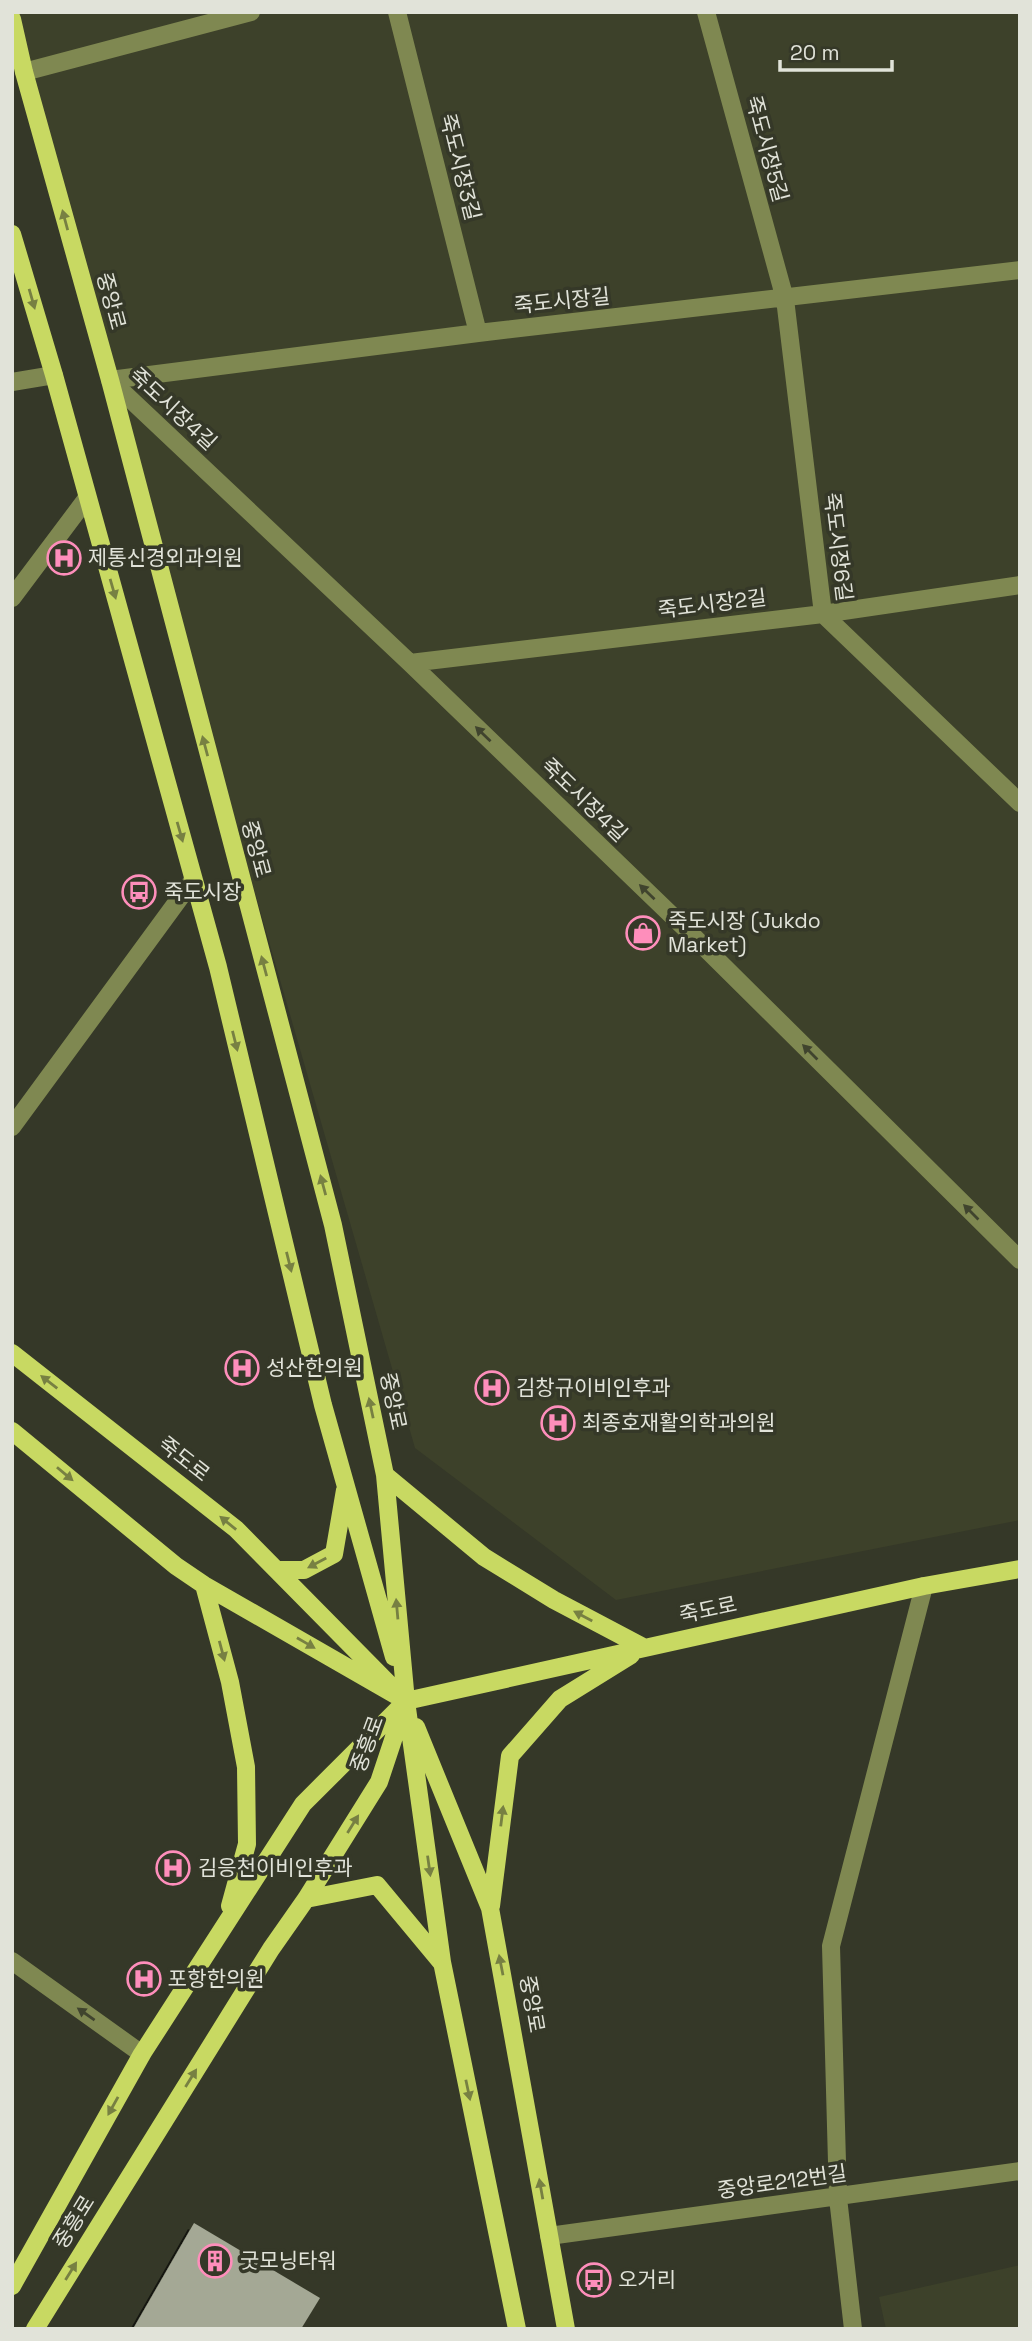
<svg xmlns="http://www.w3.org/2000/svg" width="1032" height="2341" font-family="'Space Grotesk','Noto Sans KR',sans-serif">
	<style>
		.built { fill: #3d412a }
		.building { fill: #a4a895; filter: url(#shadow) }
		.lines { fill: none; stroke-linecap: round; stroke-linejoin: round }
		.minor { stroke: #7f8851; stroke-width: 18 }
		.major { stroke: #c8d962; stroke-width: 18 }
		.oneway { fill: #778042 }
		.oneway2 { fill: #40442e }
		.labels { text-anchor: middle; stroke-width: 7; stroke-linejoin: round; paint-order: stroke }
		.street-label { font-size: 21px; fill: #e1e3d9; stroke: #353828 }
		.poi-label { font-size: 21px; fill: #e1e3d9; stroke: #353828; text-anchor: start }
	</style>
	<defs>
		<filter id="shadow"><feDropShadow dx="-6" dy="6" stdDeviation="0" flood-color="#0009"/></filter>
	</defs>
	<rect width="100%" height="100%" fill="#353828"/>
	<path class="built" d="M14,12h1006v1508l-404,80 -201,-152 -297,-1030z
		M1020,2265v64h-134l-7,-32z"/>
	<path class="building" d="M194,2223l126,75 -19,31h-168z"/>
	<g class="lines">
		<path class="minor" d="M397,12l81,321
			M706,12l79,287 38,315 197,189
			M24,72l227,-60
			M110,380l300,283 280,270 330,327
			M110,380l368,-47 542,-63
			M12,382l42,-7
			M12,598l75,-100
			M410,663l413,-49 197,-29
			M12,1127l181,-247
			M12,1961l130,93
			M549,2236l471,-65
			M853,2329l-15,-131 -7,-252 93,-360"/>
		<path class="major" d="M12,19l12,53 86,308 223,845 52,250 21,226 36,261 75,367
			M12,234l42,141 164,592 105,438 71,252
			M12,1353l224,176 154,156
			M12,1431l164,135 28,19 202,116 518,-115 96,-17
			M385,1475l99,82 70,43 89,47
			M277,1570h27l30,-16 11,-64
			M204,1585l26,97 16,85 1,77 -17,62
			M416,1727l74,181 76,421
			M306,1899l71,-14 64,77
			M491,1906l19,-150 50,-57 71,-44
			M12,2286l130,-232 161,-250 99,-99
			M35,2329l236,-380 35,-50 73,-117 26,-78"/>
	</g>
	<defs><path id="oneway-solid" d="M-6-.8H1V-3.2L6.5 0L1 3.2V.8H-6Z" transform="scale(1.75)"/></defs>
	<g class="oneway">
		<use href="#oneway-solid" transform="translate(65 220) rotate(-105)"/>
		<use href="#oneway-solid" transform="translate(32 299) rotate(74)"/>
		<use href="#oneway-solid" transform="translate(113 589) rotate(74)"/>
		<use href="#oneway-solid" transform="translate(205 746) rotate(-105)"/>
		<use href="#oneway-solid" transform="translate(180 832) rotate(74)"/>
		<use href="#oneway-solid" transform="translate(264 966) rotate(-105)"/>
		<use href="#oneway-solid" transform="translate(235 1041) rotate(76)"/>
		<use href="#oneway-solid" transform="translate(323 1185) rotate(-105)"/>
		<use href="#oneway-solid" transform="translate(289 1262) rotate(76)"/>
		<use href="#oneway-solid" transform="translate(49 1382) rotate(-142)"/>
		<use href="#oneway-solid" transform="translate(371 1408) rotate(-102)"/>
		<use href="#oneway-solid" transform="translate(65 1474) rotate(40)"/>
		<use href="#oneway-solid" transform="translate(228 1523) rotate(-141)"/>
		<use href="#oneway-solid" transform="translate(317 1563) rotate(152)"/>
		<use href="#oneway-solid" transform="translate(397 1609) rotate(-95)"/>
		<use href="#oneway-solid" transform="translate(583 1616) rotate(-152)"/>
		<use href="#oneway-solid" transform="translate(306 1643) rotate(30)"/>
		<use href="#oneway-solid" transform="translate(222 1651) rotate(75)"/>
		<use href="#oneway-solid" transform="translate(502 1816) rotate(-83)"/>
		<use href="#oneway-solid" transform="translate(353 1824) rotate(-58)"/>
		<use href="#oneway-solid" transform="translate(429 1866) rotate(82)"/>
		<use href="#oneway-solid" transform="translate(501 1965) rotate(-101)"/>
		<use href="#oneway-solid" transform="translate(191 2078) rotate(-58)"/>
		<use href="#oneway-solid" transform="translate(468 2090) rotate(78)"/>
		<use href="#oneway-solid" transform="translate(113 2106) rotate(119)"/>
		<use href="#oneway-solid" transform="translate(541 2189) rotate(-100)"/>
		<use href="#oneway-solid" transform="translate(71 2271) rotate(-58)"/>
	</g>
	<g class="oneway2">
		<use href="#oneway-solid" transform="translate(483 734) rotate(-136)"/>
		<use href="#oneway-solid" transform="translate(647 892) rotate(-136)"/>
		<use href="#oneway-solid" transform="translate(810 1052) rotate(-135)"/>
		<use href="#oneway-solid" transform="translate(971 1212) rotate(-135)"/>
		<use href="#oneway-solid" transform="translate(86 2014) rotate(-145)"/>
	</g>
	<defs>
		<symbol id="hospital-ring" viewBox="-11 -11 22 22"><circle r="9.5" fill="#353828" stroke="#fe8ebb" stroke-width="1.5"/><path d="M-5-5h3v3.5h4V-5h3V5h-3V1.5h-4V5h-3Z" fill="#fe8ebb"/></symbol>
		<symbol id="bus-ring" viewBox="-11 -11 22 22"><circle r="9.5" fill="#353828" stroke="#fe8ebb" stroke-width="1.5"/><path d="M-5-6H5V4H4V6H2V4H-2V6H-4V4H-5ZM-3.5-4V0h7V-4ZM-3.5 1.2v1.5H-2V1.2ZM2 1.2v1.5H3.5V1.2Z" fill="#fe8ebb"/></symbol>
		<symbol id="shop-ring" viewBox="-11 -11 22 22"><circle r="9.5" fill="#353828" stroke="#fe8ebb" stroke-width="1.5"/><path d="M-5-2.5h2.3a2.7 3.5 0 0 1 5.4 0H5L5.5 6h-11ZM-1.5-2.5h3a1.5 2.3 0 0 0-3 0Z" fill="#fe8ebb"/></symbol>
		<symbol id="building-ring" viewBox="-11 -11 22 22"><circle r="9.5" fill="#353828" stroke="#fe8ebb" stroke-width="1.5"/><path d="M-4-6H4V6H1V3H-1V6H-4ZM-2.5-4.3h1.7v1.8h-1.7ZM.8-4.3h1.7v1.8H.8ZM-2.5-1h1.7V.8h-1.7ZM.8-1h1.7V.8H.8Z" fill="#fe8ebb"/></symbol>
	</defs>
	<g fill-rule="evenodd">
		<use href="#hospital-ring" x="45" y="539" width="38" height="38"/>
		<use href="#bus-ring" x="120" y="873" width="38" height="38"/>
		<use href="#shop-ring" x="624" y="914" width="38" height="38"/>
		<use href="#hospital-ring" x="223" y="1349" width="38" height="38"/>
		<use href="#hospital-ring" x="473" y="1369" width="38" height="38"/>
		<use href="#hospital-ring" x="539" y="1404" width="38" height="38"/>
		<use href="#hospital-ring" x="154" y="1849" width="38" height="38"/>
		<use href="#hospital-ring" x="125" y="1960" width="38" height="38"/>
		<use href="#building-ring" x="196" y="2242" width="38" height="38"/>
		<use href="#bus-ring" x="575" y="2261" width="38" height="38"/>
	</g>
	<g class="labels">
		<g class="street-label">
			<text transform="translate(767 149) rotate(75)" y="7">죽도시장5길</text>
			<text transform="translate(460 167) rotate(76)" y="7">죽도시장3길</text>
			<text transform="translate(111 301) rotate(75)" y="7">중앙로</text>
			<text transform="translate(562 301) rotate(-6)" y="7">죽도시장길</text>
			<text transform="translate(173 409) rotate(43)" y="7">죽도시장4길</text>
			<text transform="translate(838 547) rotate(83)" y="7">죽도시장6길</text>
			<text transform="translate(712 604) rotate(-7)" y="7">죽도시장2길</text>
			<text transform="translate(584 800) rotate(44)" y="7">죽도시장4길</text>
			<text transform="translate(256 849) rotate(75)" y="7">중앙로</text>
			<text transform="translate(393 1401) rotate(78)" y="7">중앙로</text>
			<text transform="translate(184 1459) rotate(38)" y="7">죽도로</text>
			<text transform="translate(708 1610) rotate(-12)" y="7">죽도로</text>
			<text transform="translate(367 1744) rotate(-70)" y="7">중흥로</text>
			<text transform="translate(532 2004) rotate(80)" y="7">중앙로</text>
			<text transform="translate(782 2182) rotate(-8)" y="7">중앙로212번길</text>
			<text transform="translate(74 2222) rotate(-58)" y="7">중흥로</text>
		</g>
		<g class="poi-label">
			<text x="88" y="565">제통신경외과의원</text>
			<text x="164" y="899">죽도시장</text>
			<text x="668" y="928">죽도시장 (Jukdo<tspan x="668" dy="24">Market)</tspan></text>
			<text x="266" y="1375">성산한의원</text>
			<text x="516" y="1395">김창규이비인후과</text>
			<text x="582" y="1430">최종호재활의학과의원</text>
			<text x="198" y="1875">김응천이비인후과</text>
			<text x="168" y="1986">포항한의원</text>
			<text x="240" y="2268">굿모닝타워</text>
			<text x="618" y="2287">오거리</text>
		</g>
	</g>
	<rect width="1032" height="2341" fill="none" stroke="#e1e3d9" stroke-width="28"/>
	<path d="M780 60v10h112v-10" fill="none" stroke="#e1e3d9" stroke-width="3.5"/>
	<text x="790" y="60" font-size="21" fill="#e1e3d9" stroke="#353828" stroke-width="5" paint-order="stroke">20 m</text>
</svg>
